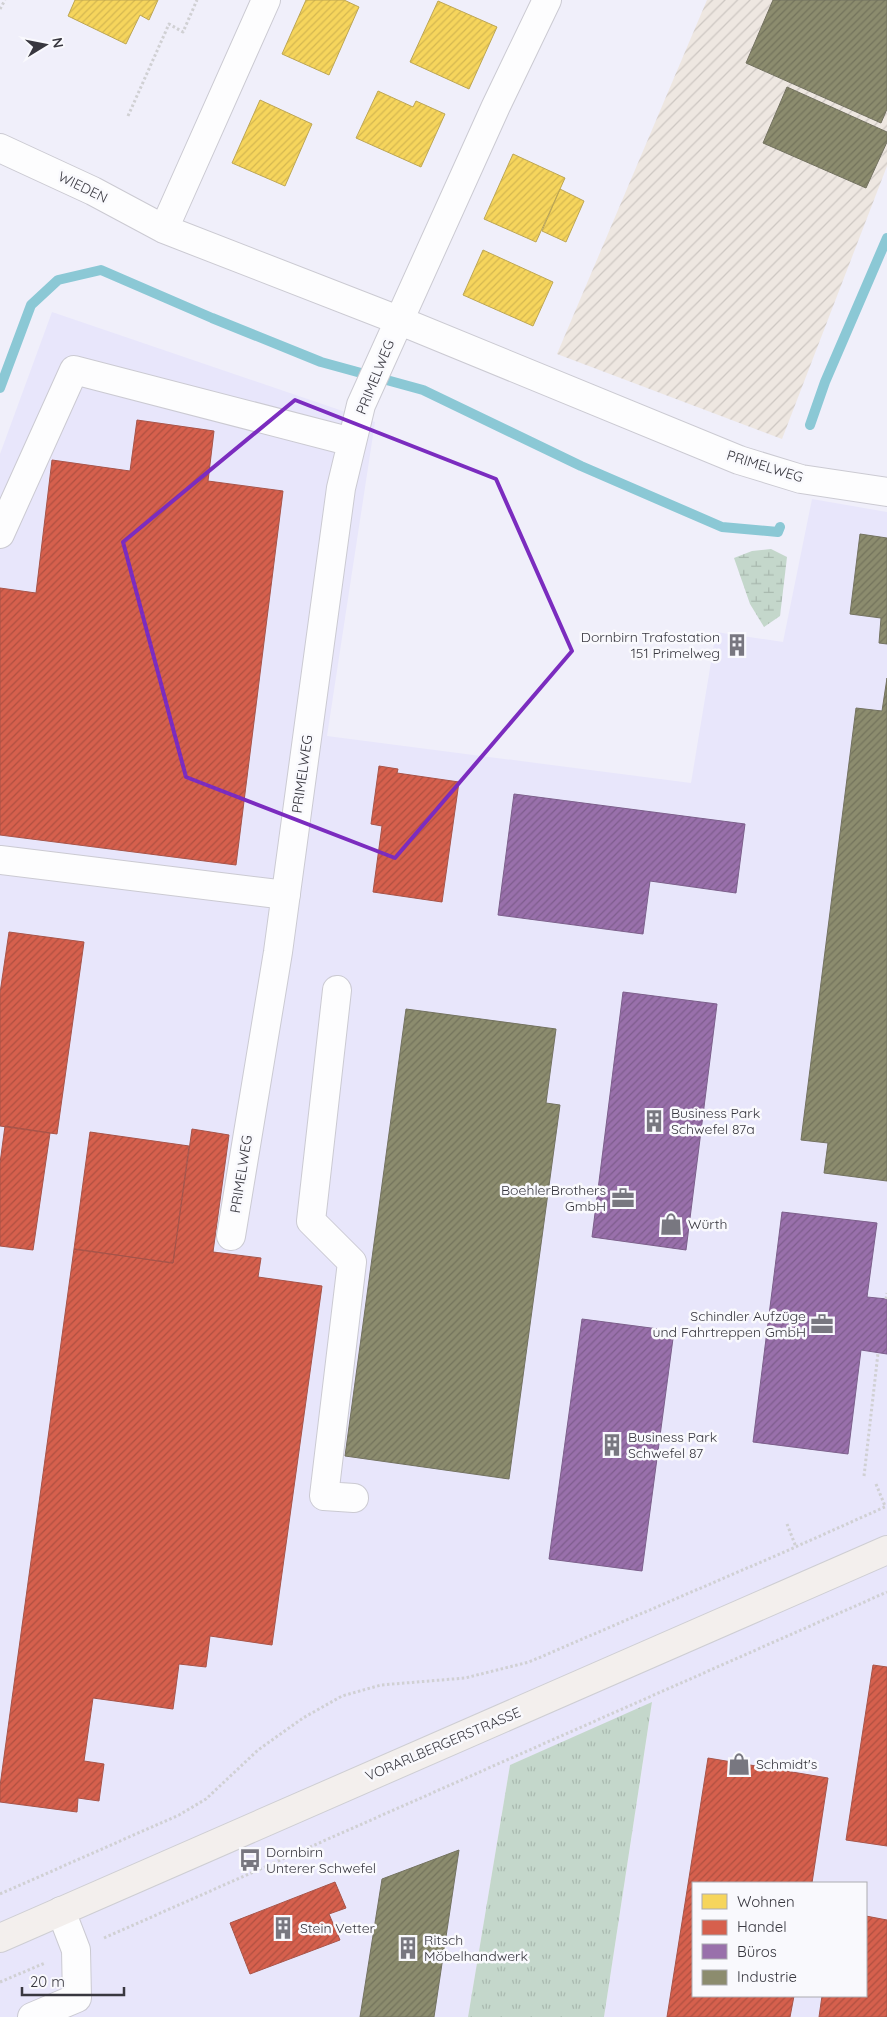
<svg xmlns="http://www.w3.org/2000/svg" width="887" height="2017" font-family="Quicksand,sans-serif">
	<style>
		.built { fill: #e8e6fb; fill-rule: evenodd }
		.industrial { fill: url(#industrial-furrows) }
		.grass { fill: url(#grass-tufts) }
		.wetland { fill: url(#wetland-marsh) }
		.homes { fill: url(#homes-hatch); stroke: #bda653 }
		.shops { fill: url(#shops-hatch); stroke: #a75449 }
		.offices { fill: url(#offices-hatch); stroke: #7c5f8b }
		.industry { fill: url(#industry-hatch); stroke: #737260 }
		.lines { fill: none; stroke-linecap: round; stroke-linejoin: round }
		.stream { stroke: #8bc8d5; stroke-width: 10 }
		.minor-casing { stroke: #cbcad2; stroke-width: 30 }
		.major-casing { stroke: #ceced3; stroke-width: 30 }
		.path { stroke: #d0d0d3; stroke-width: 3; stroke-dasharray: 2.5 2.5; stroke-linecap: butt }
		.minor { stroke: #fdfdfe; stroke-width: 28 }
		.major { stroke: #f3efed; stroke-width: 28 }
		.marked { fill: none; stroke: #7b2cbf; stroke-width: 4; stroke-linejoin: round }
		.labels { text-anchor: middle; stroke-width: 5; stroke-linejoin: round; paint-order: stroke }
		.street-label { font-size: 14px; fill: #38373f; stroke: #f9f9fd }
		.poi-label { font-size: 14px; fill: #38373f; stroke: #f9f9fd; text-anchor: start }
	</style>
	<defs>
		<pattern id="industrial-furrows" width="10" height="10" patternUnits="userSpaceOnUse" patternTransform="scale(1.25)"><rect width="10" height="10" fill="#eee7e1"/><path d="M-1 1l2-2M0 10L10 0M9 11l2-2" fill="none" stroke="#cdc7c2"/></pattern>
		<pattern id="grass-tufts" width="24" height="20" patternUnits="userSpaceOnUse" patternTransform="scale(1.25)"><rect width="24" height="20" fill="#c4d7cb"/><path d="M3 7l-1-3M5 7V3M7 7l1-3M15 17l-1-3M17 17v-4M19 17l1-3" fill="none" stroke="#a9b9af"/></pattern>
		<pattern id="wetland-marsh" width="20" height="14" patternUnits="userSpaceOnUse" patternTransform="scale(1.25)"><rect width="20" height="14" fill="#c4d7cb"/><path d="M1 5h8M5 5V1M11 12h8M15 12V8" fill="none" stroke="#a9b9af"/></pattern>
		<pattern id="homes-hatch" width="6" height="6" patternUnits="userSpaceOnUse" patternTransform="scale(1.25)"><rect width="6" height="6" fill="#f6d55c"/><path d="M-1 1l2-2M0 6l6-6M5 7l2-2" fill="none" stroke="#d4b751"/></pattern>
		<pattern id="shops-hatch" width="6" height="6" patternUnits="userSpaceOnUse" patternTransform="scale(1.25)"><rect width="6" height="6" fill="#d6604d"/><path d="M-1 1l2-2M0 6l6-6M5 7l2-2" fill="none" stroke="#af5041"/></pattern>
		<pattern id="offices-hatch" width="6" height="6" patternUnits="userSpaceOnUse" patternTransform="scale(1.25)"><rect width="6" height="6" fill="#9970ab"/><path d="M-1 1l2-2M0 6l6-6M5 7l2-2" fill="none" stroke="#7e5d8d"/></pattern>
		<pattern id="industry-hatch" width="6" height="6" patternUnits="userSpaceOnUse" patternTransform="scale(1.25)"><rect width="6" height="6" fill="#8c8c6e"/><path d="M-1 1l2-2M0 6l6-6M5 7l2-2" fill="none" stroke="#73735c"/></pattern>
	</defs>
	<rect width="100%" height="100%" fill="#f0effa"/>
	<path class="built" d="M52,312l323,110 -48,314 364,47 25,-151 67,10 29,-143 75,13v1505h-283l48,-314 -142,62 -42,252h-468v-1563zM693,1883h173v113h-173z"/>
	<path class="industrial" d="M707,0h180v166l-105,273 -225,-85z"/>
	<path class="grass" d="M652,1702l-48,315h-136l42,-252z"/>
	<path class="wetland" d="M771,549l16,8 -7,59 -16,11 -14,-23 -16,-46 18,-7z"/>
	<path class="homes" d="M75,0h83l-9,20 -9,-5 -14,29 -58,-28z
		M306,0h38l15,7 -30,68 -47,-21z
		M438,1l59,26 -28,62 -59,-27z
		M378,91l35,16 3,-6 29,13 -24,53 -65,-29z
		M260,100l52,24 -27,62 -53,-23z
		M513,154l52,24 -29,64 -52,-23z
		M560,189l24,12 -18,41 -24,-11z
		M483,250l70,32 -20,44 -70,-31z"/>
	<path class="shops" d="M137,420l77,11 -6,50 75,10 -47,374 -236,-30v-247l36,5 16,-133 78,11z
		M732,637l12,2 -2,14 -12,-1z
		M379,766l19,3 -1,4 62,9 -17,120 -69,-10 9,-66 -11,-2z
		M9,932l75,10 -27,192 -57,-8v-133z
		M5,1126l45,7 -17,117 -33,-4v-83z
		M192,1129l37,6 -16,117 48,6 -3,19 64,9 -50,359 -62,-9 -4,31 -27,-3 -6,45 -80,-11 -9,63 20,3 -5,37 -21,-3 -1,14 -77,-10v-16l74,-537 99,14z
		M90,1132l99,14 -16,117 -99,-14z
		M873,1665l14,2v179l-41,-6z
		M708,1758l120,20 -16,105h-119v113h101l-4,21h-123z
		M335,1882l11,26 -17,6 11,26 -90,34 -20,-51z
		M866,1916l21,4v97h-68l3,-21h44z"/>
	<path class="offices" d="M514,794l231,30 -9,69 -86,-12 -7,53 -145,-19z
		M623,992l94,12 -31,246 -94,-13z
		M782,1212l95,11 -10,74 20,2v55l-26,-4 -13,104 -95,-12z
		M582,1319l92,12 -32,240 -93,-12z"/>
	<path class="industry" d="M773,0h114v109l-6,14 -135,-60z
		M787,87l100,45v10l-21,46 -103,-45z
		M860,534l27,4v106l-8,-1 2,-25 -31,-4z
		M887,678v503l-63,-8 4,-30 -27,-3 55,-432 26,3z
		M406,1009l150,20 -10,74 14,2 -51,374 -164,-23z
		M459,1850l-25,167h-74l22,-138z"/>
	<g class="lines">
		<path class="stream" d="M0,388l31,-83 27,-25 43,-10 111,48 109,44 102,28 158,76 141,61 56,5 2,-5
			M810,425l15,-43 62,-144"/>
		<defs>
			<path id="minor" d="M0,148l93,43 71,38 234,91 341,140 62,19 86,13
				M164,229l102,-229
				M0,534l74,-164 278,72
				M0,860l286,35
				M337,990l-26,231 41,41 -28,234 30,2
				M231,1236l47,-284 63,-464 20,-83 135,-299 51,-106
				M32,2017l45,-19 -1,-48 -15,-39"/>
			<path id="major" d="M0,1938l887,-388"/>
		</defs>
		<use href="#minor" class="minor-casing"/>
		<use href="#major" class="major-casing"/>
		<path class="path" d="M0,9l5,-9
			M128,116l41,-92 14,8 14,-32
			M886,1299l1,-6
			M864,1476l14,-123
			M876,1484l9,22
			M787,1524l9,23
			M0,1894l179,-79 27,-16 52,-49 45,-32 39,-22 39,-11 84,-7 64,-16 253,-109 105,-47
			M104,1938l783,-346
			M0,1982l45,-19"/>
		<use href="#minor" class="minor"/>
		<use href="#major" class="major"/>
	</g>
	<path class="marked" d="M295,400l201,79 76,172 -177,207 -209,-81 -63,-235z"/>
	<defs>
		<symbol id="building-bare" viewBox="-9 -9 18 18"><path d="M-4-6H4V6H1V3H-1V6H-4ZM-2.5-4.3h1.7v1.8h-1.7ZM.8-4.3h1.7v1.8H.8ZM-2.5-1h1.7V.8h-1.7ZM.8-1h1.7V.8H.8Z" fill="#787780" stroke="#f9f9fd" stroke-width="2.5" paint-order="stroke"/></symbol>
		<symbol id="office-bare" viewBox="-9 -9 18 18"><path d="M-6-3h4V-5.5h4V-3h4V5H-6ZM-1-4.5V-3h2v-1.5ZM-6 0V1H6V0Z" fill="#787780" stroke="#f9f9fd" stroke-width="2.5" paint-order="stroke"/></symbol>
		<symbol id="shop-bare" viewBox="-9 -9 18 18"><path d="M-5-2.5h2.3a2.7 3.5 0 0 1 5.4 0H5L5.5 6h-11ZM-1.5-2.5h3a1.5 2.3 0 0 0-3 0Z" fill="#787780" stroke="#f9f9fd" stroke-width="2.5" paint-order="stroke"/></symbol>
		<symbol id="bus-bare" viewBox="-9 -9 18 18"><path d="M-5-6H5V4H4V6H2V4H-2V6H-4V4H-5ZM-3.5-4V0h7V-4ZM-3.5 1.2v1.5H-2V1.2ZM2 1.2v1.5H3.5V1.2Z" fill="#787780" stroke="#f9f9fd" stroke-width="2.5" paint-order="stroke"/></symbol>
	</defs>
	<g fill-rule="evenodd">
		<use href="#building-bare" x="721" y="629" width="32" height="32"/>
		<use href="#building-bare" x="638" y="1105" width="32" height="32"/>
		<use href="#office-bare" x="607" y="1182" width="32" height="32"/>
		<use href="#shop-bare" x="655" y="1208" width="32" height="32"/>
		<use href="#office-bare" x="806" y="1308" width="32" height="32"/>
		<use href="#building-bare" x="596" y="1429" width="32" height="32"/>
		<use href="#shop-bare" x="723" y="1748" width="32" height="32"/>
		<use href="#bus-bare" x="234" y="1844" width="32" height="32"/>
		<use href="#building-bare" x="267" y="1912" width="32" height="32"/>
		<use href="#building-bare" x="392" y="1932" width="32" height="32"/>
	</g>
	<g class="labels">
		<g class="street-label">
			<text transform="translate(83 187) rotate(26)" y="5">WIEDEN</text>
			<text transform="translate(375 377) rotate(-68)" y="5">PRIMELWEG</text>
			<text transform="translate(765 466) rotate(17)" y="5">PRIMELWEG</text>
			<text transform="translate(302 774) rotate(-82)" y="5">PRIMELWEG</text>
			<text transform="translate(241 1174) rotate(-81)" y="5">PRIMELWEG</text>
			<text transform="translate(443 1744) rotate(-23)" y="5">VORARLBERGERSTRASSE</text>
		</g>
		<g class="poi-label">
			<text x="720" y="642" text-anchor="end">Dornbirn Trafostation<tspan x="720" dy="16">151 Primelweg</tspan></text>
			<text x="671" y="1118">Business Park<tspan x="671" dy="16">Schwefel 87a</tspan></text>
			<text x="606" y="1195" text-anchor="end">BoehlerBrothers<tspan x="606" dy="16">GmbH</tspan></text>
			<text x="688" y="1229">Würth</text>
			<text x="806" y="1321" text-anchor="end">Schindler Aufzüge<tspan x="806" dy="16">und Fahrtreppen GmbH</tspan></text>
			<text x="628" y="1442">Business Park<tspan x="628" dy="16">Schwefel 87</tspan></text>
			<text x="756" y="1769">Schmidt's</text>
			<text x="266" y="1857">Dornbirn<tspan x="266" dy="16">Unterer Schwefel</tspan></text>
			<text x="300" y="1933">Stein Vetter</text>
			<text x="424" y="1945">Ritsch<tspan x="424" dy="16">Möbelhandwerk</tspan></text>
		</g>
	</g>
	<rect x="692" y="1882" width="175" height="115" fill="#f9f9fd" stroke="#acabb1"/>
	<rect x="702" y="1894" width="25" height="15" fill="#f6d55c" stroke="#acabb1"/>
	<text x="737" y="1907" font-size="15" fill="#38373f">Wohnen</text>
	<rect x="702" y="1920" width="25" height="15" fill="#d6604d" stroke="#acabb1"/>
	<text x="737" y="1932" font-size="15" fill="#38373f">Handel</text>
	<rect x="702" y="1944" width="25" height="15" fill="#9970ab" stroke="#acabb1"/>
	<text x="737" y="1957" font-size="15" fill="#38373f">Büros</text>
	<rect x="702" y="1970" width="25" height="15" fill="#8c8c6e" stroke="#acabb1"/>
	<text x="737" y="1982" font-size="15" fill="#38373f">Industrie</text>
	<g transform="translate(45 45) rotate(80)" stroke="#f9f9fd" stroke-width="4" paint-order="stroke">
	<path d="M0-4L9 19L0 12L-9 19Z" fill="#38373f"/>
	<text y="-8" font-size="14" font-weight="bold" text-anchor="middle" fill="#38373f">N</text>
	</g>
	<path d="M22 1987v8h102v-8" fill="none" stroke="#38373f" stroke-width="2.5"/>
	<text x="30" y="1987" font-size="15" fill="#38373f" stroke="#f9f9fd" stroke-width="4" paint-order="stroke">20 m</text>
</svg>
